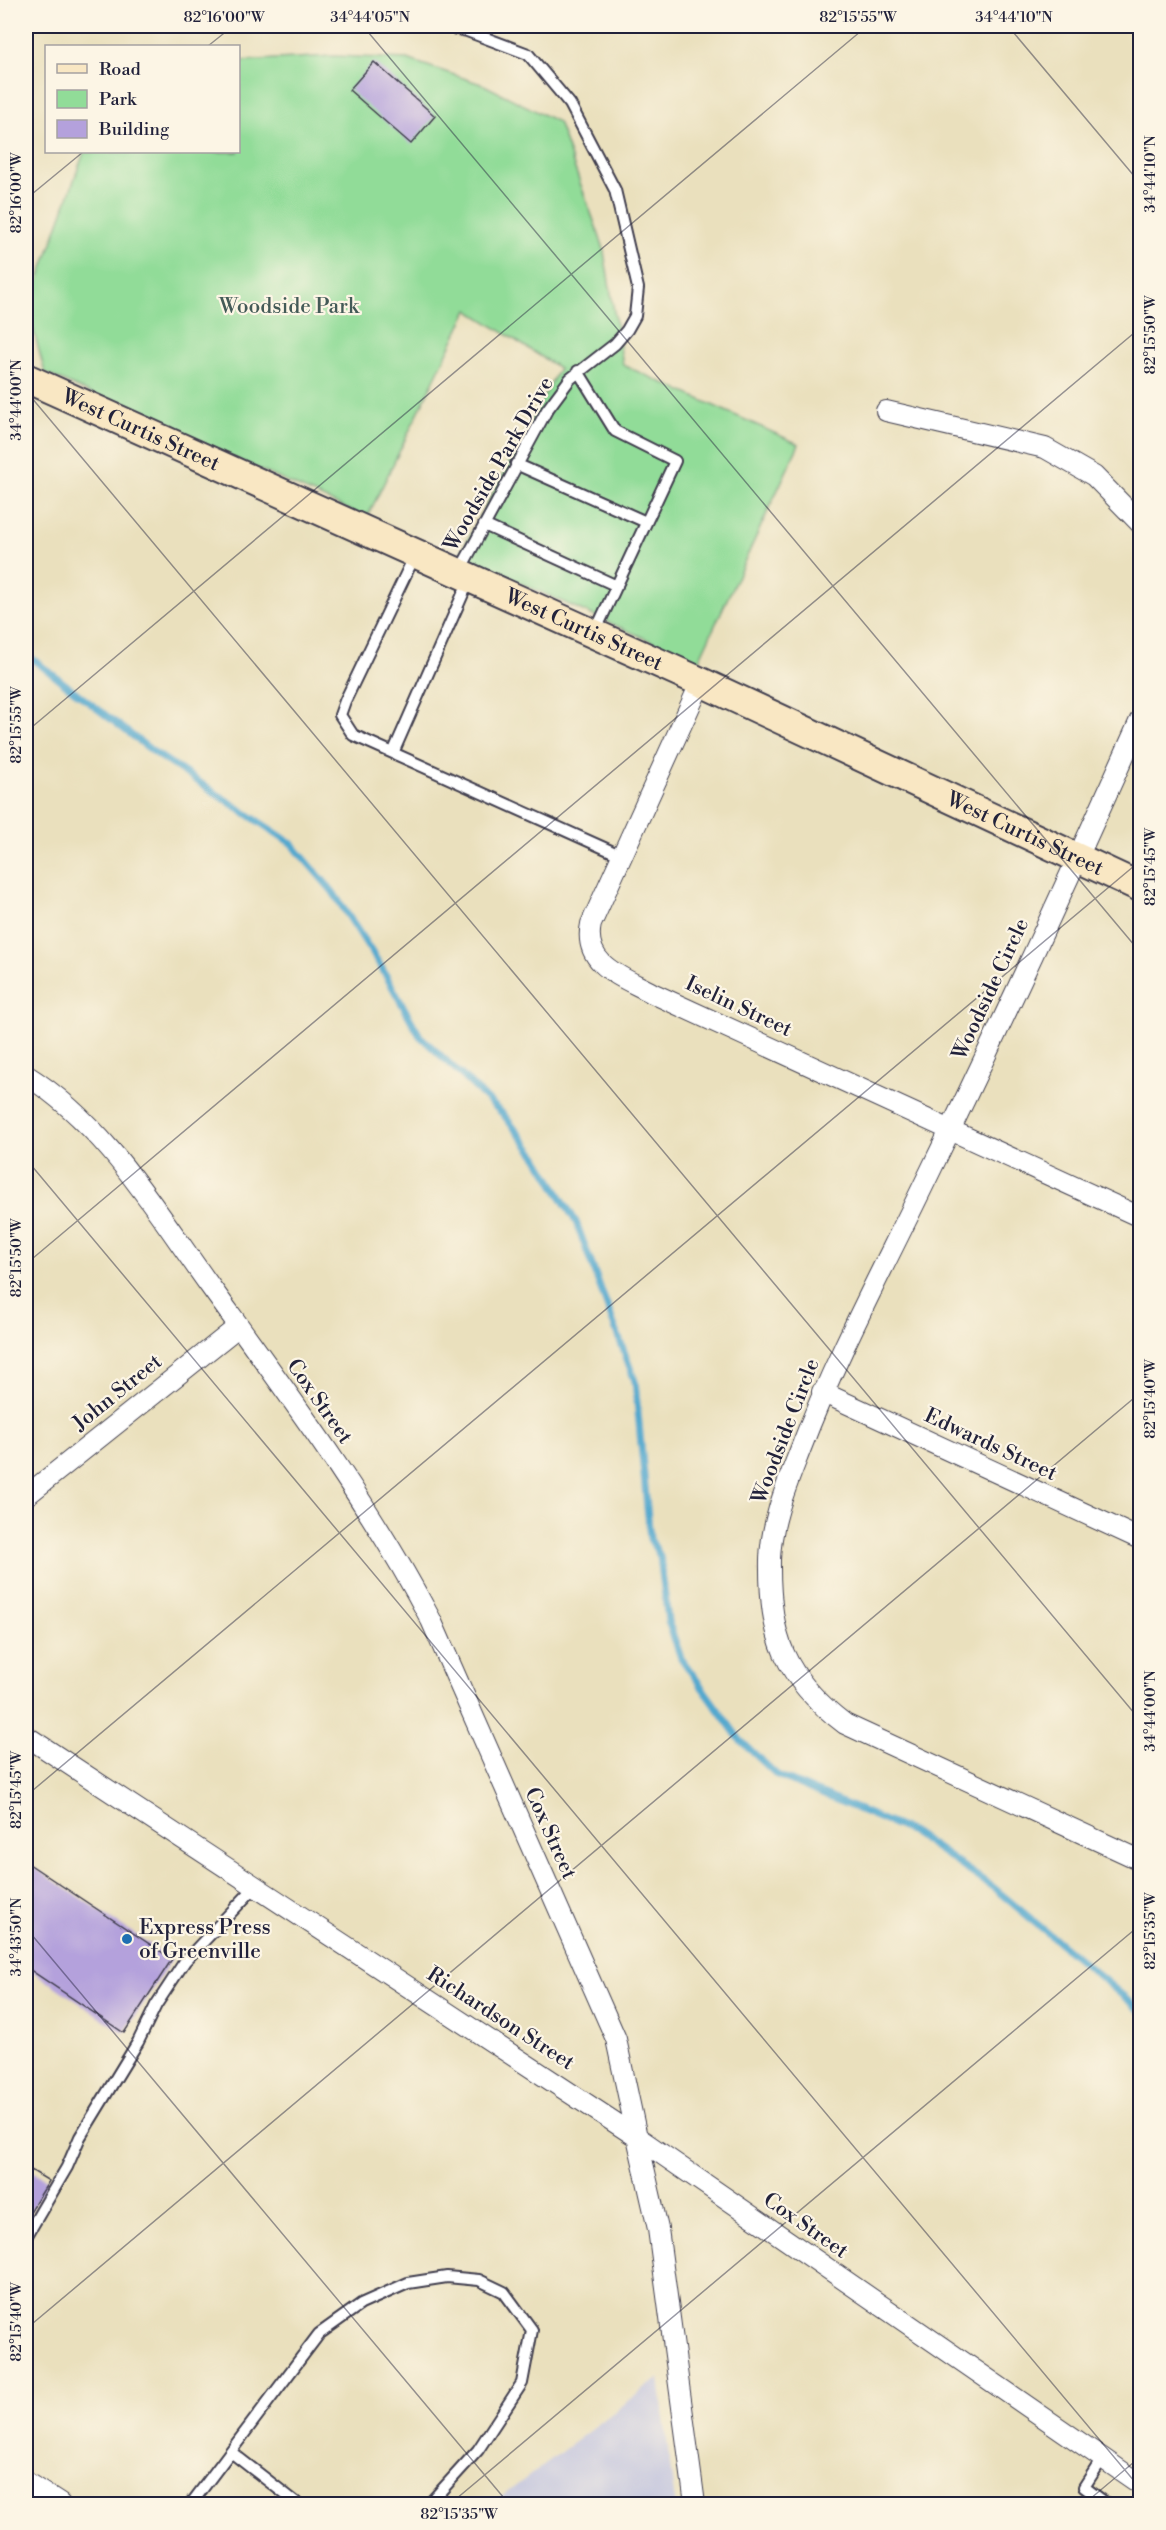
<svg xmlns="http://www.w3.org/2000/svg" width="1166" height="2530" font-family="'Libre Bodoni',serif">
	<style>
		.industrial { fill: #c0c2dd }
		.green { fill: #91dc98; stroke: #5a7f6a; stroke-width: 1.5 }
		.lines { fill: none; stroke-linecap: round; stroke-linejoin: round }
		.stream { stroke: #52a8ce; stroke-width: 7 }
		.building { fill: #b4a1dc }
		.lane-casing { stroke: #403e4e; stroke-width: 14 }
		.street-casing { stroke: #403e4e; stroke-width: 22 }
		.secondary-casing { stroke: #403e4e; stroke-width: 32 }
		.lane { stroke: #fff; stroke-width: 10 }
		.street { stroke: #fff; stroke-width: 20 }
		.secondary { stroke: #f9e7c3; stroke-width: 28 }
		.ticks { fill: none; stroke: #22223b; stroke-width: 1.5; stroke-opacity: 0.45 }
		.poi-dot { fill: #1f6fb2; stroke: #fcf5e5; stroke-width: 2 }
		.labels { text-anchor: middle; stroke-width: 4.5; stroke-linejoin: round; paint-order: stroke }
		.park-label { font-size: 21px; fill: #435a57; stroke: #fcf5e5 }
		.street-label { font-size: 21px; fill: #22223b; stroke: #fcf5e5 }
		.poi-label { font-size: 21px; fill: #22223b; stroke: #fcf5e5; text-anchor: start }
		.neatline { fill: none; stroke: #22223b; stroke-width: 2 }
		.ticks-label { font-size: 15px; text-anchor: middle; fill: #22223b }
	</style>
	<rect width="100%" height="100%" fill="#fcf5e5"/>
	<filter id="ink" filterUnits="userSpaceOnUse"><feTurbulence type="fractalNoise" baseFrequency=".0167" numOctaves="2"/><feDisplacementMap in="SourceGraphic" scale="12" xChannelSelector="R" yChannelSelector="G"/><feConvolveMatrix kernelMatrix="1 2 1 2 8 2 1 2 1" color-interpolation-filters="sRGB"/></filter>
	<filter id="wash" filterUnits="userSpaceOnUse"><feTurbulence type="fractalNoise" baseFrequency=".008" numOctaves="4" result="noise"/><feDisplacementMap in="SourceGraphic" scale="24" xChannelSelector="R" yChannelSelector="G"/><feGaussianBlur stdDeviation="1.35" result="paint"/><feColorMatrix in="noise" values="0 0 0 0 0 0 0 0 0 0 0 0 0 0 0 0 0 1.4 0 .05"/><feComposite in="paint" operator="in"/></filter>
	<g filter="url(#wash)">
		<rect width="100%" height="100%" fill="#eae0bd"/>
		<path class="industrial" d="M659,2378l16,126h-183z"/>
		<path class="green" d="M334,56l73,3 77,26 74,37 45,124 20,119 176,79 -101,218 -239,-106 100,-188 -91,-58 -101,208 -322,-145 -17,-63 56,-158h154l1,-91z"/>
		<g class="lines">
			<path class="stream" d="M26,654l129,99 136,90 42,49 47,73 40,71 83,78 34,43 39,65 59,159 15,158 10,17 8,65 13,37 59,82 37,35 137,58 80,55 146,122"/>
		</g>
		<g id="blocks">
			<path class="building" d="M374,62l61,54 -24,28 -62,-54z
				M26,1862l146,97 -48,74 -98,-66z
				M26,2167l23,14 -23,37z"/>
		</g>
	</g>
	<g filter="url(#ink)">
		<use href="#blocks" fill-opacity="0" stroke="#403e4e" stroke-width="1.5"/>
		<g class="lines">
			<defs>
				<path id="lane" d="M441,26l26,5 61,23 42,50 45,86 23,98 -3,28 -8,14 -12,14 -45,35 -23,31 -88,162
					M578,371l37,60 60,30 -80,171
					M516,464l130,58
					M484,525l133,61
					M416,553l-71,148 -5,14 13,20 269,121
					M393,753l77,-175
					M26,2237l41,-70 13,-30 58,-95 18,-37 29,-44 71,-75
					M231,2452l67,52
					M1102,2459l-18,28 23,17
					M191,2504l128,-170 42,-30 47,-21 39,-6 32,3 25,12 28,38 -10,53 -44,67 -49,54"/>
				<path id="street" d="M886,411l159,37 49,28 46,47
					M701,682l-110,242c-9,41 32,53 61,69l488,224
					M1140,720c-69,154 -140,308 -214,460 -43,89 -90,176 -125,268 -14,36 -30,73 -31,112 -1,77 14,118 75,164l295,136
					M26,1075c80,50 129,135 184,211 78,108 159,216 221,334l185,419 21,98 503,347
					M822,1392l318,147
					M26,1496l213,-170
					M26,1736l611,401 21,92 37,275
					M26,2482l34,22"/>
				<g id="secondary">
					<path id="s1" d="M26,378l675,304 439,205"/>
				</g>
			</defs>
			<use href="#lane" class="lane-casing"/>
			<use href="#street" class="street-casing"/>
			<use href="#secondary" class="secondary-casing"/>
			<use href="#lane" class="lane"/>
			<use href="#street" class="street"/>
			<use href="#secondary" class="secondary"/>
		</g>
	</g>
	<path class="ticks" d="M363,26l777,926M1008,26l132,157M208,46l25,-20M26,199l57,-47M26,391l1114,1329M26,732l841,-706M26,1159l1114,1329M26,1264l1114,-936M26,1796l1114,-935M26,1928l483,576M26,2329l1114,-936M450,2504l690,-579M1084,2504l56,-47"/>
	<circle class="poi-dot" cx="127" cy="1939" r="6"/>
	<g class="labels">
		<g class="park-label">
			<text x="289" y="313">Woodside Park</text>
		</g>
		<g class="street-label">
			<text dy="7" stroke="none"><textPath href="#s1" startOffset="126">West Curtis Street</textPath></text>
			<text transform="translate(498 464) rotate(-60)" y="7">Woodside Park Drive</text>
			<text dy="7" stroke="none"><textPath href="#s1" startOffset="612">West Curtis Street</textPath></text>
			<text dy="7" stroke="none"><textPath href="#s1" startOffset="1098">West Curtis Street</textPath></text>
			<text transform="translate(990 989) rotate(-65)" y="7">Woodside Circle</text>
			<text transform="translate(739 1006) rotate(25)" y="7">Iselin Street</text>
			<text transform="translate(117 1392) rotate(-39)" y="7">John Street</text>
			<text transform="translate(320 1401) rotate(55)" y="7">Cox Street</text>
			<text transform="translate(785 1431) rotate(-69)" y="7">Woodside Circle</text>
			<text transform="translate(991 1444) rotate(25)" y="7">Edwards Street</text>
			<text transform="translate(551 1833) rotate(66)" y="7">Cox Street</text>
			<text transform="translate(501 2018) rotate(33)" y="7">Richardson Street</text>
			<text transform="translate(806 2225) rotate(35)" y="7">Cox Street</text>
		</g>
		<g class="poi-label">
			<text x="139" y="1934">Express Press<tspan x="139" dy="24">of Greenville</tspan></text>
		</g>
	</g>
	<rect width="1166" height="2530" fill="none" stroke="#fcf5e5" stroke-width="66"/>
	<rect x="45" y="45" width="195" height="108" fill="#fcf5e5" stroke="#a5a1a1" stroke-width="1.5"/>
	<rect x="57" y="64" width="30" height="9" fill="#f9e7c3" stroke="#a5a1a1" stroke-width="1.5"/>
	<text x="99" y="75" font-size="18" fill="#22223b">Road</text>
	<rect x="57" y="90" width="30" height="18" fill="#91dc98" stroke="#a5a1a1" stroke-width="1.5"/>
	<text x="99" y="105" font-size="18" fill="#22223b">Park</text>
	<rect x="57" y="120" width="30" height="18" fill="#b4a1dc" stroke="#a5a1a1" stroke-width="1.5"/>
	<text x="99" y="135" font-size="18" fill="#22223b">Building</text>
	<rect x="33" y="33" width="1100" height="2464" class="neatline"/>
	<g class="ticks-label">
		<text x="224" y="22">82°16'00"W</text>
		<text x="370" y="22">34°44'05"N</text>
		<text x="858" y="22">82°15'55"W</text>
		<text x="1014" y="22">34°44'10"N</text>
		<text transform="translate(1150 174) rotate(-90)" y="5">34°44'10"N</text>
		<text transform="translate(16 193) rotate(-90)" y="5">82°16'00"W</text>
		<text transform="translate(1150 335) rotate(-90)" y="5">82°15'50"W</text>
		<text transform="translate(16 400) rotate(-90)" y="5">34°44'00"N</text>
		<text transform="translate(16 725) rotate(-90)" y="5">82°15'55"W</text>
		<text transform="translate(1150 867) rotate(-90)" y="5">82°15'45"W</text>
		<text transform="translate(16 1258) rotate(-90)" y="5">82°15'50"W</text>
		<text transform="translate(1150 1399) rotate(-90)" y="5">82°15'40"W</text>
		<text transform="translate(1150 1711) rotate(-90)" y="5">34°44'00"N</text>
		<text transform="translate(16 1790) rotate(-90)" y="5">82°15'45"W</text>
		<text transform="translate(1150 1931) rotate(-90)" y="5">82°15'35"W</text>
		<text transform="translate(16 1937) rotate(-90)" y="5">34°43'50"N</text>
		<text transform="translate(16 2322) rotate(-90)" y="5">82°15'40"W</text>
		<text x="459" y="2519">82°15'35"W</text>
	</g>
</svg>
